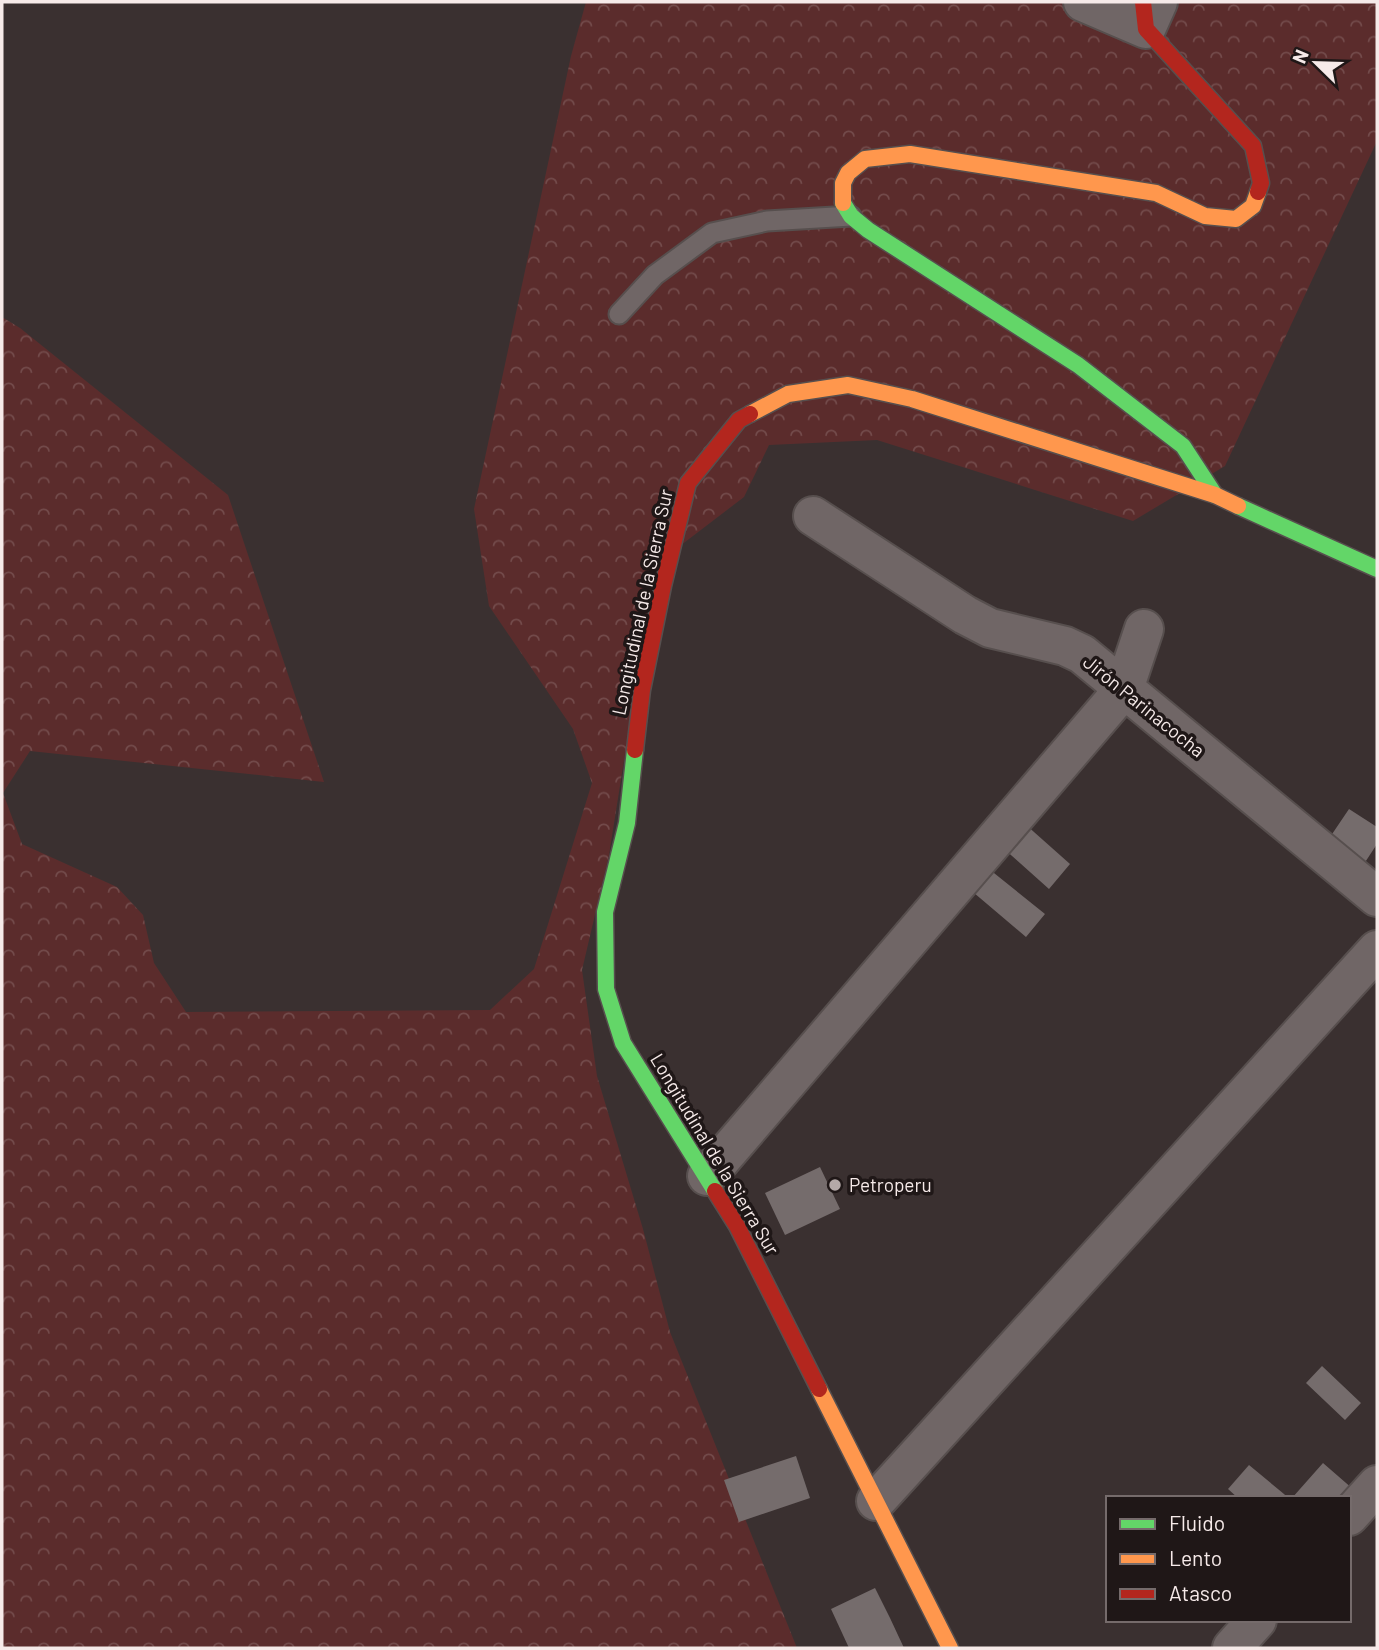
<svg xmlns="http://www.w3.org/2000/svg" width="1379" height="1650" font-family="Barlow,sans-serif">
	<style>
		.forest { fill: url(#forest-crowns) }
		.building { fill: #756c6c }
		.lines { fill: none; stroke-linecap: round; stroke-linejoin: round }
		.lane-casing { stroke: #574f4e; stroke-width: 23 }
		.street-casing { stroke: #574f4e; stroke-width: 42 }
		.fast-casing { stroke: #574f4e; stroke-width: 19 }
		.slow-casing { stroke: #574f4e; stroke-width: 19 }
		.jam-casing { stroke: #574f4e; stroke-width: 19 }
		.lane { stroke: #706666; stroke-width: 19 }
		.street { stroke: #706666; stroke-width: 38 }
		.fast { stroke: #63d668; stroke-width: 16 }
		.slow { stroke: #ff974d; stroke-width: 16 }
		.jam { stroke: #b3261e; stroke-width: 16 }
		.poi-dot { fill: #b4a9a8; stroke: #1f1717; stroke-width: 2.5 }
		.labels { text-anchor: middle; stroke-width: 7; stroke-linejoin: round; paint-order: stroke }
		.street-label { font-size: 19px; fill: #f6eae9; stroke: #1f1717 }
		.poi-label { font-size: 19px; fill: #f6eae9; stroke: #1f1717; text-anchor: start }
	</style>
	<defs>
		<pattern id="forest-crowns" width="20" height="18" patternUnits="userSpaceOnUse" patternTransform="scale(1.75)"><rect width="20" height="18" fill="#5b2c2c"/><path d="M2 6a3 3 0 1 1 6 0M12 15a3 3 0 1 1 6 0" fill="none" stroke="#734b4b"/></pattern>
	</defs>
	<rect width="100%" height="100%" fill="#3a3030"/>
	<path class="forest" d="M586,2h791v139l-152,325 -92,55 -256,-81 -108,5 -25,52 -89,68 -46,290 -27,115 15,106 46,153 27,103 127,316h-795v-1331l18,11 208,167 96,287 -294,-31 -27,42 19,51 95,43 26,28 11,48 32,49 304,-2 44,-41 58,-186 -19,-54 -84,-123 -15,-97 97,-453z"/>
	<path class="building" d="M1349,809l28,18v17l-17,26 -36,-24z
		M1025,824l45,40 -21,25 -46,-41z
		M984,865l61,49 -19,23 -59,-50z
		M820,1167l20,42 -55,26 -20,-42z
		M1322,1366l39,37 -16,17 -39,-37z
		M796,1456l14,42 -71,24 -15,-42z
		M1323,1463l38,33 -69,2z
		M1249,1465l35,29 4,4h-50l-10,-9z
		M875,1588l15,30 14,30h-55l-18,-39z"/>
	<g class="lines">
		<defs>
			<path id="lane" d="M619,314l36,-39 57,-42 55,-12 84,-5"/>
			<path id="street" d="M1083,2l63,27 12,-27
				M813,516l152,99 25,13 75,18 17,8 295,243
				M707,1176l417,-487 20,-60
				M876,1501l501,-551
				M1349,1516l28,-31
				M1232,1648l25,-28"/>
			<path id="fast" d="M843,203l8,13 17,14 210,135 105,81 32,49
				M1238,506l139,63
				M635,750l-8,73 -22,89 1,77 17,54 92,148"/>
			<path id="slow" d="M843,203v-20l5,-10 17,-14 45,-5 246,39 49,23 31,3 17,-13 5,-14
				M750,414l38,-20 60,-9 64,14 303,96 23,11
				M819,1389l131,259"/>
			<path id="jam" d="M1143,2l3,27 107,117 8,37 -3,9
				M635,750l7,-60 21,-104 25,-103 51,-63 11,-6
				M715,1191l22,35 82,163"/>
		</defs>
		<use href="#lane" class="lane-casing"/>
		<use href="#street" class="street-casing"/>
		<use href="#fast" class="fast-casing"/>
		<use href="#slow" class="slow-casing"/>
		<use href="#jam" class="jam-casing"/>
		<use href="#lane" class="lane"/>
		<use href="#street" class="street"/>
		<use href="#fast" class="fast"/>
		<use href="#slow" class="slow"/>
		<use href="#jam" class="jam"/>
	</g>
	<circle class="poi-dot" cx="835" cy="1185" r="7"/>
	<g class="labels">
		<g class="street-label">
			<text transform="translate(642 602) rotate(-78)" y="7">Longitudinal de la Sierra Sur</text>
			<text transform="translate(1144 706) rotate(39)" y="7">Jirón Parinacocha</text>
			<text transform="translate(715 1154) rotate(59)" y="7">Longitudinal de la Sierra Sur</text>
		</g>
		<g class="poi-label">
			<text x="849" y="1192">Petroperu</text>
		</g>
	</g>
	<rect width="1379" height="1650" fill="none" stroke="#f6eae9" stroke-width="7"/>
	<rect x="1106" y="1496" width="245" height="126" fill="#1f1717" stroke="#756b6b" stroke-width="2"/>
	<rect x="1120" y="1519" width="35" height="10" fill="#63d668" stroke="#756b6b" stroke-width="2"/>
	<text x="1169" y="1531" font-size="21" fill="#f6eae9">Fluido</text>
	<rect x="1120" y="1554" width="35" height="10" fill="#ff974d" stroke="#756b6b" stroke-width="2"/>
	<text x="1169" y="1566" font-size="21" fill="#f6eae9">Lento</text>
	<rect x="1120" y="1589" width="35" height="10" fill="#b3261e" stroke="#756b6b" stroke-width="2"/>
	<text x="1169" y="1601" font-size="21" fill="#f6eae9">Atasco</text>
	<g transform="translate(1316 63) rotate(293)" stroke="#1f1717" stroke-width="5" paint-order="stroke">
	<path d="M0-5L12 26L0 18L-12 26Z" fill="#f6eae9"/>
	<text y="-10" font-size="19" font-weight="bold" text-anchor="middle" fill="#f6eae9">N</text>
	</g>
</svg>
